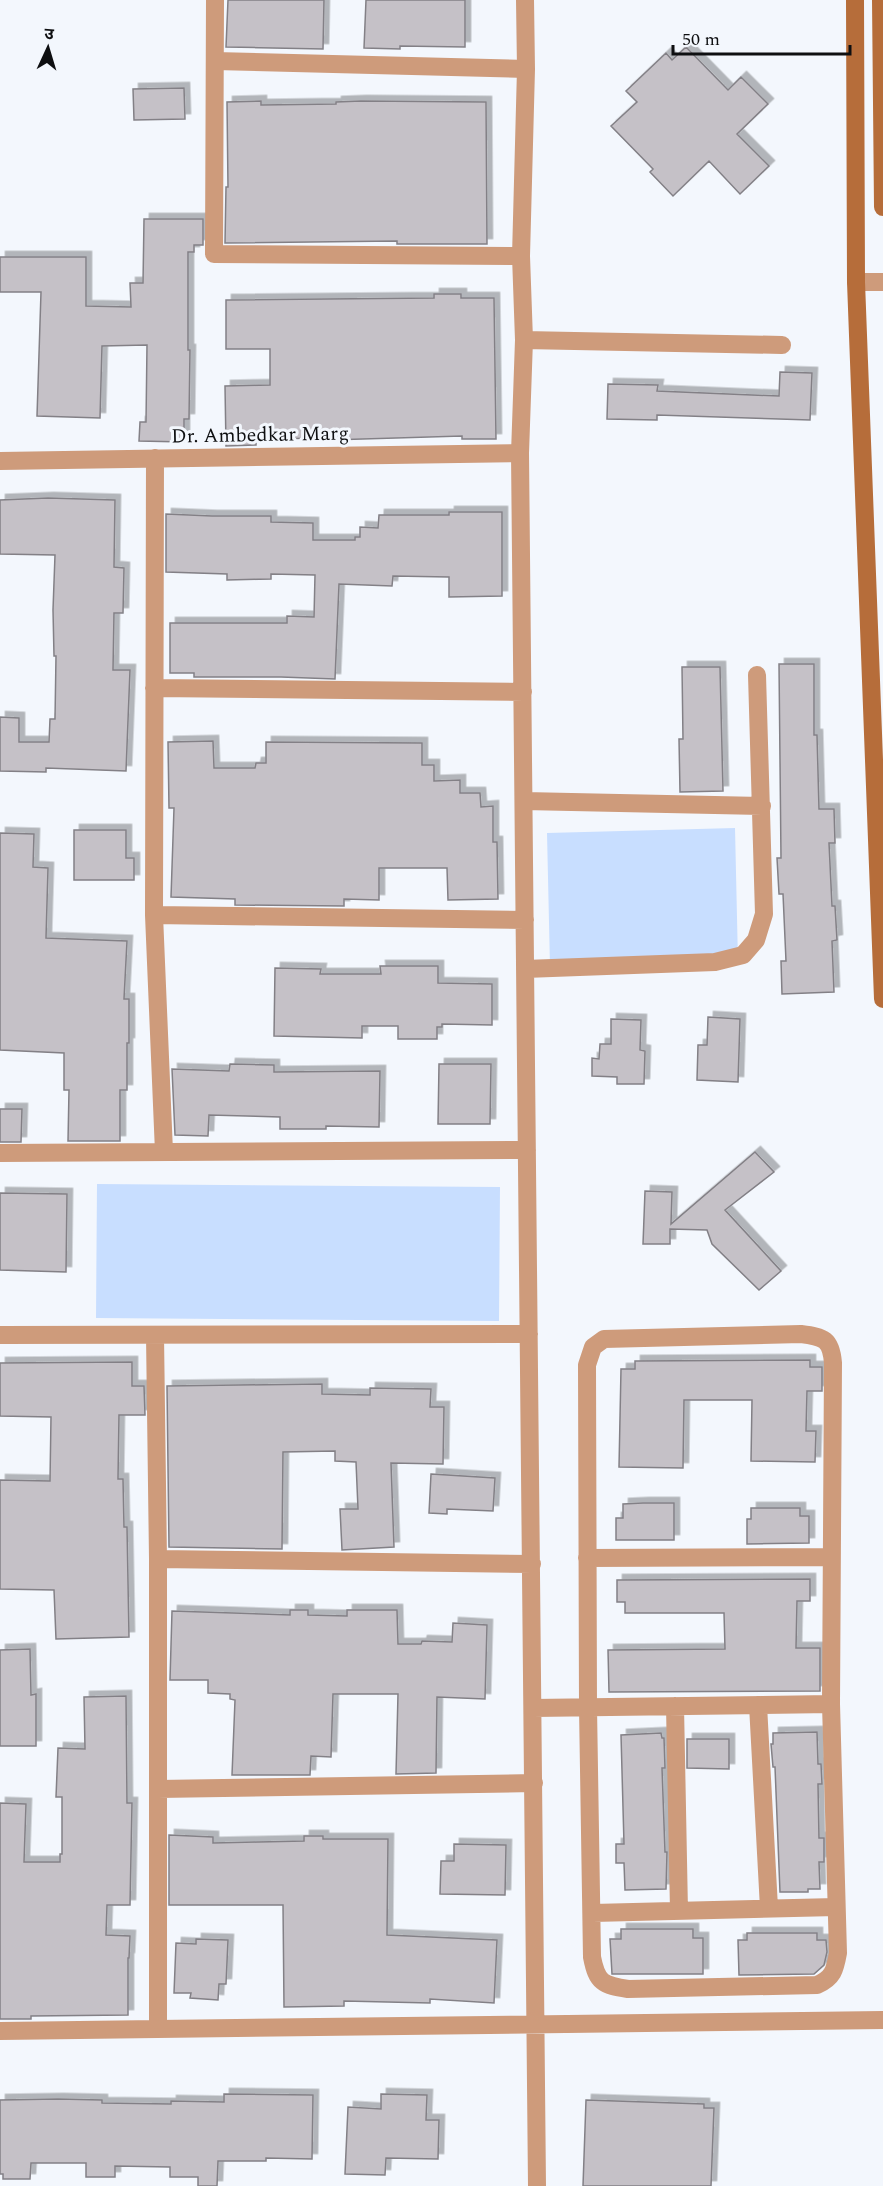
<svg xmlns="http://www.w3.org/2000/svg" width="883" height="2186" font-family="Spectral,'Noto Sans Devanagari',serif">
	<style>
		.green { fill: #c8deff }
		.building { fill: #c5c1c7; stroke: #838086; stroke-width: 1.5; filter: url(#shadow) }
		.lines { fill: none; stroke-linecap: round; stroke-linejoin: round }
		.street { stroke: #ce9b7b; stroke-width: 18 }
		.secondary { stroke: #b66d3a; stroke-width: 18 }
		.labels { text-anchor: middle; stroke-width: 6; stroke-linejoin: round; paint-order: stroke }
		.street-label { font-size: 20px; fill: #0e0f11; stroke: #f3f7fd }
	</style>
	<defs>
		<filter id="shadow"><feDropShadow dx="5.5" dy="-5.5" stdDeviation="0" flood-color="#0004"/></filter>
	</defs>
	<rect width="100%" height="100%" fill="#f3f7fd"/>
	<path class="green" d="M735,828l3,134 -188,5 -3,-134z
		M97,1184l403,3 -1,134 -403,-3z"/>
	<path class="building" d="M228,0h96l-1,49 -97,-2z
		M366,0h99v47l-65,-1v3l-36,-1z
		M686,47l42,43 13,-13 27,27 -31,30 32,32 -29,28 -31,-33 -36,35 -23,-24 3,-3 -42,-43 26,-24 -11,-11 40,-38 6,7z
		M184,88l1,31 -51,1 -1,-31z
		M261,101v4l75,-1v-2l25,-1 125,1 1,142h-90v-3l-172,2 1,-56h2l-1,-85z
		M144,219h59v26h-9v7h-6v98h2l-1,69h-5v23l-45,-1 1,-19h6l1,-77 -45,1 -2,72 -63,-2 4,-124h-41v-35h86v49l45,1 -1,-24h13z
		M434,294h27v4h33l2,141h-34v-3l-132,4v-2l-74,1v6l-30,1 -1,-60 45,-1v-36h-44v-49l208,-2z
		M780,372l32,1 -2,47 -153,-5v5l-50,-1 1,-35 50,1 -1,6 122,5z
		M48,498l67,2 -1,67 10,1 -1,45h-9l-1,57h17l-4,101 -80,-3v4l-46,-1v-54l19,1v24h30l1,-23h5l1,-63h-2l-1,-46 2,-55 -55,-1v-54z
		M449,512h53v84l-53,1v-20l-56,-1 -1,10 -53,-2 -4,95 -54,-2h-87v-4h-24v-50h117v-7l27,1 1,-42 -44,-1v5l-44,1v-6l-61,-2v-58l46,2h59v6l42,1v17h42v-3h5v-10l18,1 1,-13h70z
		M779,664h35v71h3l2,74h15l1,34h-6l3,63h3l2,34 -5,1 2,51 -52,2 -1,-33h5l-3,-67h-4l-2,-36h4z
		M682,667h38l3,124 -43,1 -1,-53h4z
		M213,741l1,27h41l1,-5h10v-21l156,1v22h12v16l26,-1v13h20l1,14 12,-1v36h4l1,57 -50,1 -1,-32h-68v32l-35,-1v7l-109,-1v-6l-64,-2 3,-89h-5l-1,-66z
		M74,830h52v28h8v22h-60z
		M0,833l34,1 -1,33 15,1 -2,70 81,3 -3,58h5v44h-2v47h-7v51h-52l1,-51h-5v-37l-64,-3z
		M380,966h58v17l54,1v41l-50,-1v3h-5v12h-39v-13h-36v12l-88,-2 1,-68 46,1 -1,5h61z
		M708,1017l32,2 -2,63 -41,-2 1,-35h9z
		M611,1019l30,1 -1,30 5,1 -1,33h-27v-7l-25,-1v-18l7,1 1,-15h11z
		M230,1064l44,1v7l106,-1 -1,56 -53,-1v3h-46v-12l-71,-2 -1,21 -33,-1 -3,-66 57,2z
		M439,1064h52l-1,60h-52z
		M0,1109h22l-1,33h-21z
		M755,1152l19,20 -49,38 56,61 -22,19 -47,-46 -5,-14 -37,-1v15h-27l2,-53 27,1 -1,32z
		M0,1193l67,1 -1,78 -66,-2z
		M810,1360v7h12v24h-15l-1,40h10l-1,31 -64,-1 1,-61h-68l-1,68 -64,-1 2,-98h14v-8z
		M132,1362v24h12l1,29h-26l-1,64h5l1,48h3l2,110 -73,2 -2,-49 -54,-1v-109l50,1 1,-64 -51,-1v-53z
		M322,1384v10l48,1v-7l61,1 -1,18h14l-1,57 -52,-1 3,84 -52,3 -2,-41h18l-2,-47 -21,-1v-10l-52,1 -1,97 -113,-2 -2,-161z
		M431,1474l64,4 -2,33 -46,-2v5l-18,-1z
		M643,1503h31v37h-58v-22h7v-14z
		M751,1508h49v8h9v27l-62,1v-25h4z
		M810,1579v22h-13l-1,47h24v43l-211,1 -1,-42 117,-1 -1,-36h-99v-11h-8v-22z
		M290,1610h18v5l39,1v-6h50l1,34h23l1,-3 30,1 1,-19 34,2 -2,74 -48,-2 -1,76 -40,1 2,-80h-65l-2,63 -20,-1 -1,19h-78l3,-75 -5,-1v-5l-22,-1v-13h-38l2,-69 118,4z
		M30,1649l1,46 5,-1v52h-36v-96z
		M126,1696l1,107h5l-2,102h-23l-1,30 24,1 -1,22h-1v57l-97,1v3h-31v-216l26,1 -2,58h36v-8h2v-57h-6l2,-49 27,1 -1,-52z
		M817,1732l1,32h3l1,20h-4l1,54h5v24h-5l1,27h-12v3h-28l-5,-125h-2l-2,-23h2v-11z
		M661,1733l1,5h2l1,30h-3l3,84h2l-1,37 -41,1 -1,-27h-8v-19h8l-3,-109z
		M687,1739h42v30l-42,-1z
		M169,1835l44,2v6l91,-2v-5h19v3h65l-1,96 110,5 -3,63 -64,-4v4l-86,-2v5l-60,1 -1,-102h-114z
		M454,1844l52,1 -1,50 -65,-1 1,-33h13z
		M621,1929h72v9h10v36h-91l-2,-35h11z
		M747,1933h70v7h9l1,12 -3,13 -10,9 -75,1 -1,-35h9z
		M196,1939l32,1 -2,44h-7l-1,16 -28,-2 1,-5h-17l2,-50 20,1z
		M224,2094l89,1 -1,64 -46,-1v3h-48l-1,25h-19v-9h-28v-10l-55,-1v11h-29v-14h-55l-1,16h-27v-5h-3v-74l58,-1 44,1v3l69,1v-3l53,1z
		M381,2094l46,1 -1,25h13l-1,39 -52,-1 -1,17 -40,-1 3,-67 33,2z
		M586,2100l118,4v4h10l-3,78h-128z"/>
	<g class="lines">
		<path class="street" d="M215,0l-1,254 307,2
			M525,0l1,69 -5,187 3,84 -4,113 17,1733
			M215,61l311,8
			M856,282h27
			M524,340l258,5
			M155,458l-1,457 10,237
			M0,461l520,-8
			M154,688l369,4
			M524,801l238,5
			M154,915l371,5
			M525,969l190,-7 28,-7 13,-15 8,-26 -7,-239
			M0,1153l527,-3
			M801,1334c23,3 30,5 32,29l-2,341 7,249c-3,17 -5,25 -21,32l-189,4c-25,-4 -31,-6 -36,-32l-4,-250 -1,-342 6,-18 11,-8z
			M0,1335l529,-1
			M155,1335l3,224v469
			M587,1558l244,-1
			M158,1559l374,5
			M758,1705l11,203
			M675,1706l4,205
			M533,1708l298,-4
			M158,1789l376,-6
			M593,1913l243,-6
			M0,2031l883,-11"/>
		<path class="secondary" d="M855,0l1,282 27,717
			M881,0l2,207"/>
	</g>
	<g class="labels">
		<g class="street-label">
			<text transform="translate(260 434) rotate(-1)" y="7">Dr. Ambedkar Marg</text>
		</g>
	</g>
	<g transform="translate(48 48) rotate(4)" stroke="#f3f7fd" stroke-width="4.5" paint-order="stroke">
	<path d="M0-4.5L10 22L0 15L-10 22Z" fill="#0e0f11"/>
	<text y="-9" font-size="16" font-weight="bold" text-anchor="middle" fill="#0e0f11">उ</text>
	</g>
	<path d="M673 45v9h177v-9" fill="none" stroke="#0e0f11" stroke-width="3"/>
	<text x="682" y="45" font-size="18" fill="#0e0f11" stroke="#f3f7fd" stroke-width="4.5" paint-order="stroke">50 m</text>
</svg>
